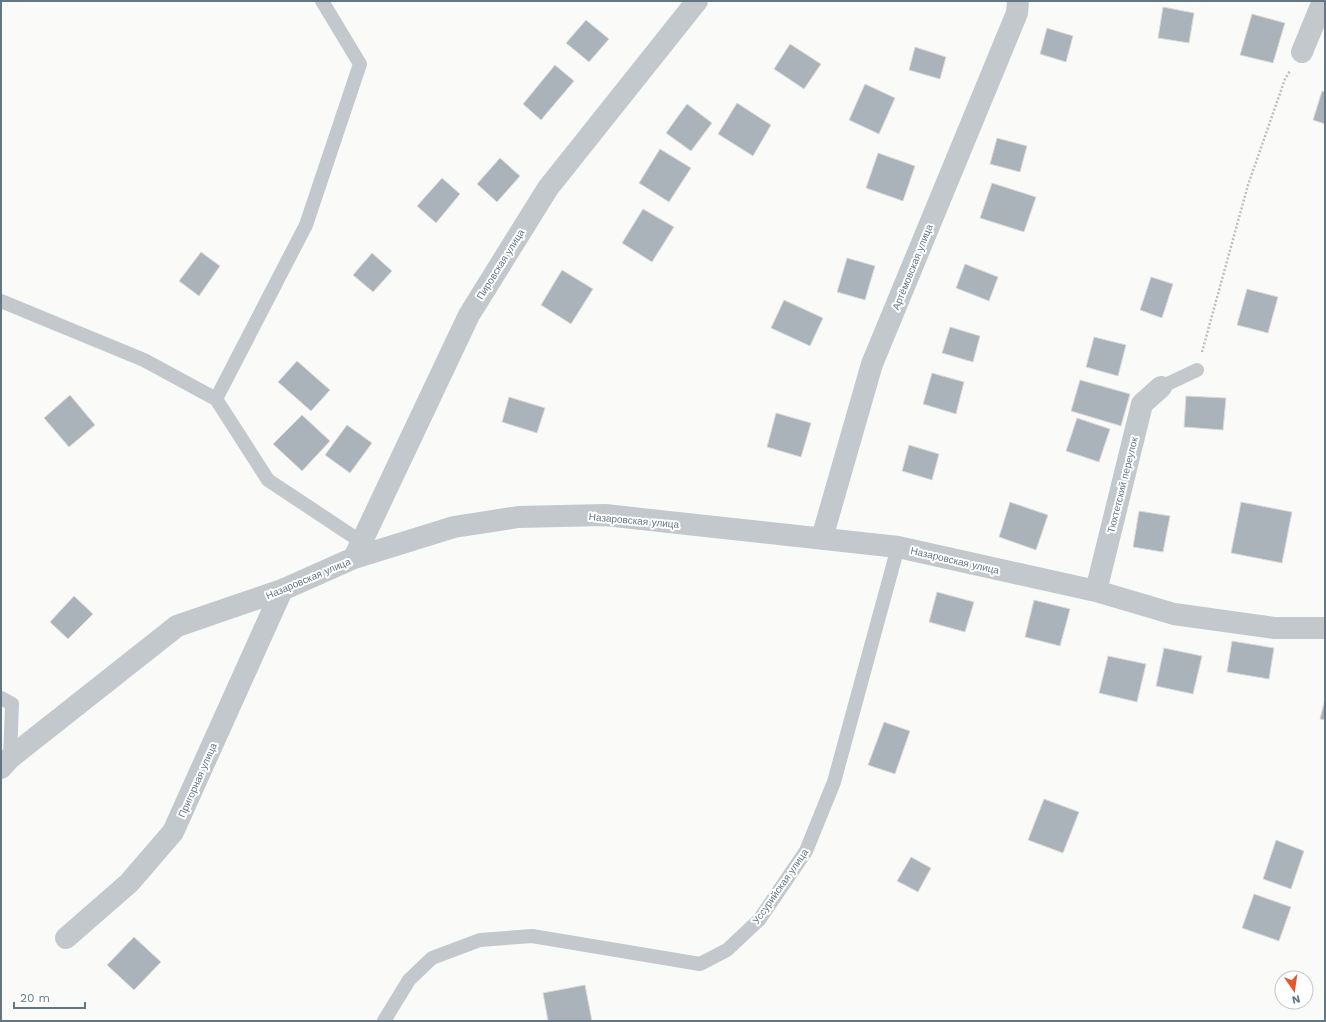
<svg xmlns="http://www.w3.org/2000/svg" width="1326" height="1022" font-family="'Work Sans',sans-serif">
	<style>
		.building { fill: #aab3b9; stroke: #dcdcda }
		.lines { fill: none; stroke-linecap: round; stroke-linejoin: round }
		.path { stroke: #bbbfc2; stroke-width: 2.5; stroke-dasharray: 2 2; stroke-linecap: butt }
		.lane { stroke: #c3c8cc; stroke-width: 14 }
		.street { stroke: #c3c8cc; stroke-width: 22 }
		.labels { text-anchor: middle; stroke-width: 4; stroke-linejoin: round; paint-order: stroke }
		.street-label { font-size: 10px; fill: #657683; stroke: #fff }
	</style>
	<rect width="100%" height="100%" fill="#fafaf8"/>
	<path class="building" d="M1163,7l31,6 -5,30 -31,-5z
		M1252,14l33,9 -12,40 -33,-8z
		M586,20l23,19 -20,23 -23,-19z
		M1047,28l26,8 -7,26 -26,-8z
		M790,44l31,20 -17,25 -30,-20z
		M915,47l31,10 -6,22 -31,-9z
		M555,65l19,16 -33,39 -18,-16z
		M865,84l30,14 -16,36 -30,-14z
		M1322,91l3,1v32l-12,-4z
		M737,103l34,22 -18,31 -35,-22z
		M687,104l25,19 -21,28 -25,-18z
		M997,138l30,8 -7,26 -30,-8z
		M660,149l31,19 -22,34 -30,-19z
		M878,153l37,13 -12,35 -37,-13z
		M500,158l20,18 -23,26 -20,-18z
		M442,178l18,16 -24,29 -19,-17z
		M992,183l44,14 -12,35 -44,-14z
		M643,209l31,18 -22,35 -30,-19z
		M201,252l19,14 -21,30 -20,-15z
		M372,253l20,18 -19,21 -20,-17z
		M847,258l28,8 -10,34 -28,-8z
		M965,264l33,13 -9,24 -33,-13z
		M562,270l31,19 -22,35 -30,-19z
		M1151,277l22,7 -11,34 -22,-8z
		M1247,289l31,8 -10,36 -31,-8z
		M784,300l39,18 -13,28 -39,-18z
		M950,327l30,9 -7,26 -31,-9z
		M1094,337l32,8 -8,31 -32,-9z
		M297,361l33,29 -19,21 -33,-29z
		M932,373l32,9 -8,32 -33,-10z
		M1080,380l50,14 -9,32 -50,-15z
		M70,395l25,30 -26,22 -25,-29z
		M1186,396l40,2 -3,32 -39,-3z
		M509,397l36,11 -8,25 -35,-11z
		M776,413l35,10 -10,34 -34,-10z
		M302,415l28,26 -28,30 -29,-27z
		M1077,418l33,11 -11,33 -33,-11z
		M347,425l25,18 -22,30 -25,-18z
		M909,445l30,9 -7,26 -30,-9z
		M1010,502l38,13 -12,35 -37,-13z
		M1241,502l51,10 -10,51 -51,-10z
		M1139,511l31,5 -7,36 -30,-5z
		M937,592l37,10 -9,30 -36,-10z
		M74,596l19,18 -25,25 -18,-17z
		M1034,600l36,9 -10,37 -35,-9z
		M1232,641l42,7 -5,31 -42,-7z
		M1164,648l38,8 -9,38 -37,-8z
		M1108,656l38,8 -9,38 -38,-9z
		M1325,699v21l-5,-1z
		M884,722l26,9 -15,43 -27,-9z
		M1044,799l35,13 -16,41 -35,-13z
		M1276,840l28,11 -13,38 -28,-10z
		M911,857l20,11 -13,24 -21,-11z
		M1254,894l37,13 -12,34 -37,-13z
		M134,937l27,25 -27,28 -27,-25z
		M585,985l7,36h-44l-5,-28z"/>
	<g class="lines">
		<path class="path" d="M1202,352l46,-167 37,-106 5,-8"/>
		<path class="lane" d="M1,301l143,59 72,39 52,81 95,63
			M1161,387l36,-17
			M216,399l90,-174 54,-161 -38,-63
			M1,698l11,6 -2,54
			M384,1021l25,-41 23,-22 48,-18 52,-4 168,28 27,-14 32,-30 47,-69 28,-69 64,-235"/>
		<path class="street" d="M1302,52l21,-51
			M822,538l50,-174 145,-351 1,-12
			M354,558l115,-243 79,-127 149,-187
			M1096,591l46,-187 19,-17
			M1,768l9,-10 167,-132 105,-36 72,-32 100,-31 64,-10 87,-2 293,32 198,44 78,23 100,14h51
			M66,938l63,-55 44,-51 109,-242"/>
	</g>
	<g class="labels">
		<g class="street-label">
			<text transform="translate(500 264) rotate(-58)" y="4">Пировская улица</text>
			<text transform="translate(912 267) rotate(-68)" y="4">Артёмовская улица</text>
			<text transform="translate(1122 485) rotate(-76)" y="4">Тюхтетский переулок</text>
			<text transform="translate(634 520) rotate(5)" y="4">Назаровская улица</text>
			<text transform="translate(955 560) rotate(13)" y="4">Назаровская улица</text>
			<text transform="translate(308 578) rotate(-23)" y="4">Назаровская улица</text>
			<text transform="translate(197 780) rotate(-66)" y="4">Пригорная улица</text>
			<text transform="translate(780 886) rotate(-55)" y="4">Уссурийская улица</text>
		</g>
	</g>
	<rect width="1326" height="1022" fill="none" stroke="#657683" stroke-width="4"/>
	<g transform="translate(1294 990) rotate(167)"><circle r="19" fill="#ffffff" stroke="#c1c8cd"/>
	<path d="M0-3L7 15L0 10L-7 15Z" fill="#e4572e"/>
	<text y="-6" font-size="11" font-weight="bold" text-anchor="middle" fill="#657683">N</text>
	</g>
	<path d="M14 1002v6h71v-6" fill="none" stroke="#657683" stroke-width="2"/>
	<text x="20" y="1002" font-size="12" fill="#657683" stroke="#ffffff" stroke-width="3" paint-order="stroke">20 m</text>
</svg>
